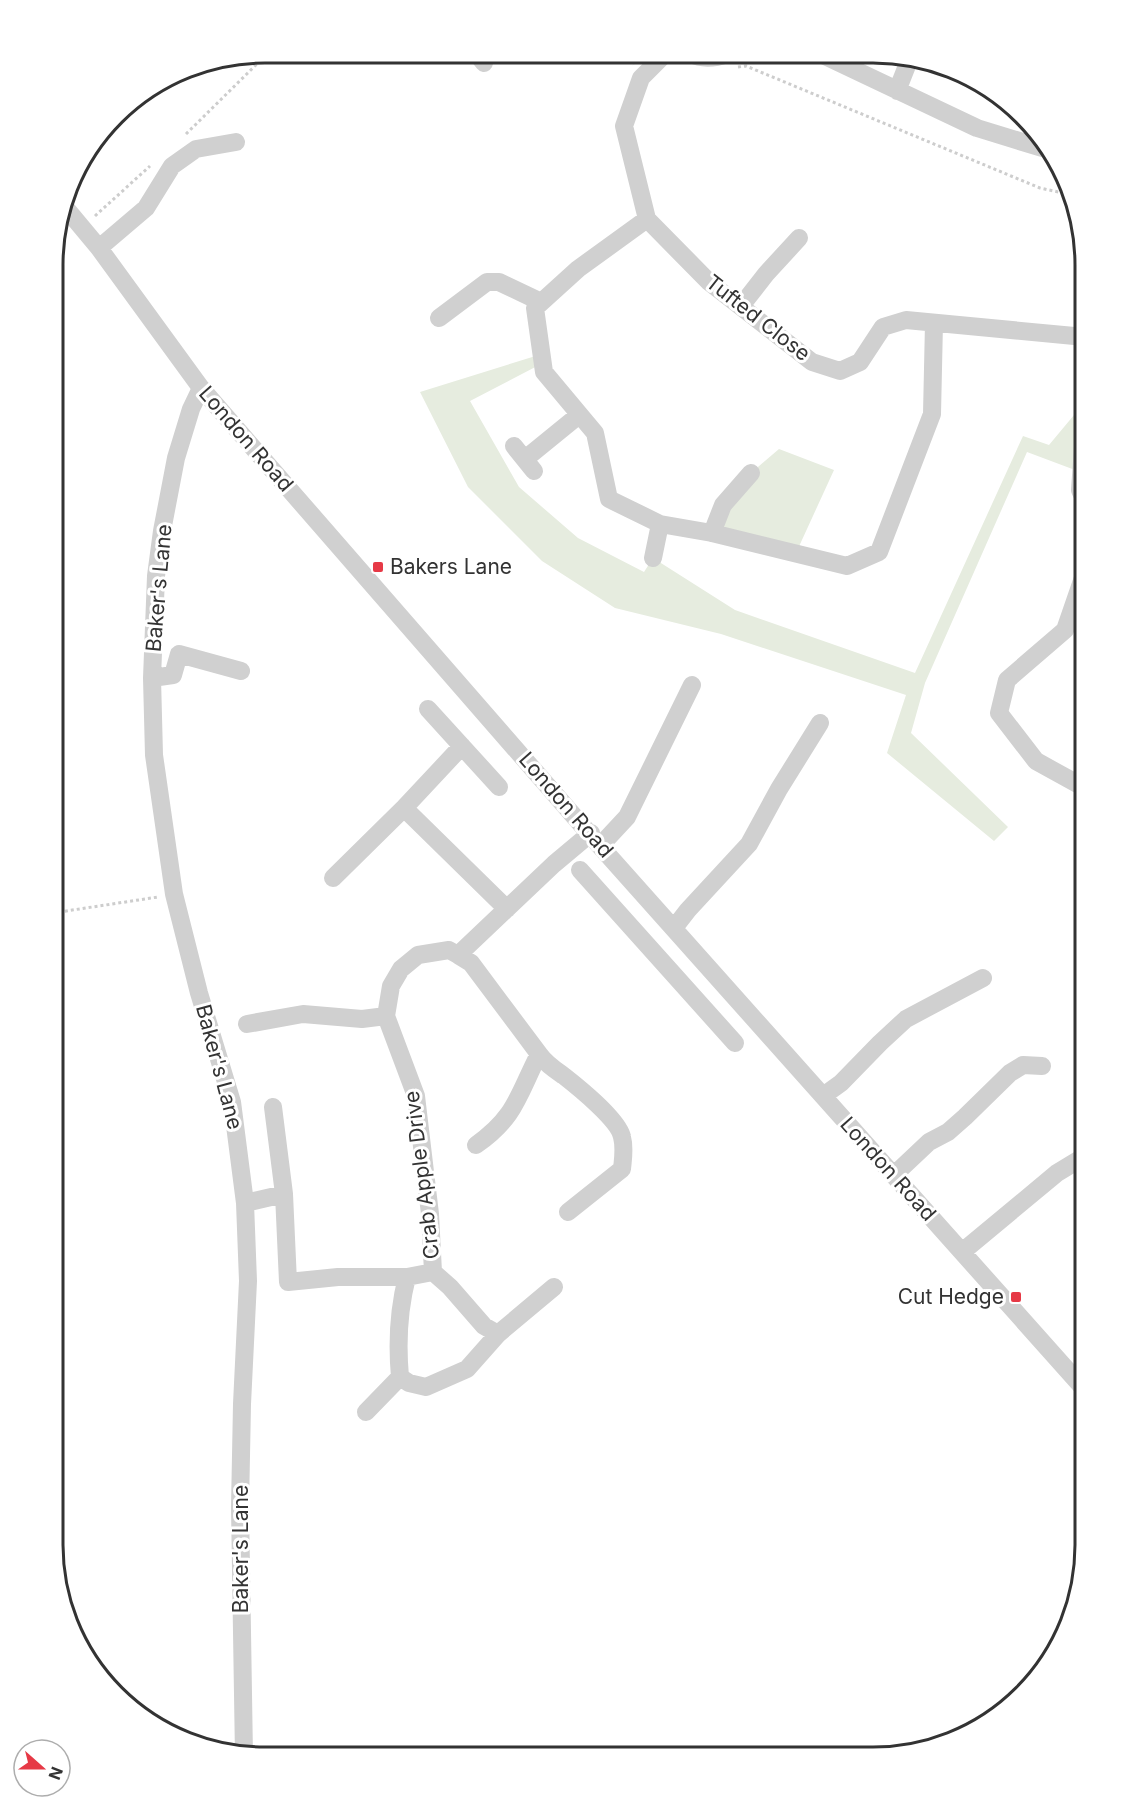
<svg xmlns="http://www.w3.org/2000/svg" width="1138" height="1810" font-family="Inter,sans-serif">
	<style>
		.green { fill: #e6ecdf }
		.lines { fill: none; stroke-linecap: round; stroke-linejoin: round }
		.path { stroke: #cdcdcd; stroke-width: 3; stroke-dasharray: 3 3; stroke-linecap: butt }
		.minor { stroke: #d0d0d0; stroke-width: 18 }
		.poi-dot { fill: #e63946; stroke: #fff; stroke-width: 2 }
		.labels { text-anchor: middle; stroke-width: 6; stroke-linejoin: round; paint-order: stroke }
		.street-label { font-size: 21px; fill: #333; stroke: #fff }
		.poi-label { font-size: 21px; fill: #333; stroke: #fff; text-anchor: start }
		.rim { fill: none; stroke: #333; stroke-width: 3 }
	</style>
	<rect width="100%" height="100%" fill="#fff"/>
	<path class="green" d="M542,354l1,9 -73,38 49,86 59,51 66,34 9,-14 82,52 180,63 108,-237 26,9 30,-36 -4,61 -48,-18 -102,231 -14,50 97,94 -14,14 -107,-88 19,-58 -185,-61 -106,-26 -73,-47 -74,-74 -48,-95z
		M779,449l55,21 -38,83 -84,-20 39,-60z"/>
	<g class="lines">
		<path class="path" d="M628,54l5,11
			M738,67l8,-1 29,12 265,110 32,7
			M186,134l82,-81
			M95,216l55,-50
			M53,913l105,-16"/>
		<path class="minor" d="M476,53l8,10
			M665,54l-24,24 -17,48 23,93 62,63 103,80 28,9 20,-9 23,-35 23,-7 179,17
			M691,54c12,6 25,4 37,0
			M821,54l156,74 65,20
			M897,91l13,-33
			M64,206l35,42 102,140 399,458 485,544
			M647,219l-69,50 -43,39 9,64 51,61 14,66 51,25 -7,34
			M99,248l47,-40 26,-42 24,-17 40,-7
			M741,306l25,-32 33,-36
			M439,318l48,-36h12l42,20
			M201,388l-10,21 -15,49 -14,73 -6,45 -4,102 2,77 20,139 25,99 33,109 13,101 3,78 -6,123 -2,103 4,249
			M514,446l20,25
			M525,459l54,-44
			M1085,501l-5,-11 5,-71
			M660,524l52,9 135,33 32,-14 53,-138 2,-91
			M712,533l11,-28 28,-32
			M152,678l21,-3 6,-21 62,17
			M428,709l71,78
			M1085,788l-49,-27 -37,-48 8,-33 58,-50 20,-58
			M404,808l103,101
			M600,846l27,-29 65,-132
			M580,870l155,173
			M333,878l71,-70 58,-62
			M674,928l14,-18 61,-66 30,-55 41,-66
			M458,955l13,8 68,91c-21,41 -23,63 -63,91
			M247,1024l56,-10 59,5 24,-3
			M539,1054c7,10 15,15 25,22 14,11 55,44 58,61 3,11 1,21 0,32l-54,43
			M823,1096l18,-13 39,-40 26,-24 77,-41
			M273,1107l11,87 4,88 50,-5h69l26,-5 -3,-58 -14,-118 -30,-80 5,-30 10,-17 17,-14 31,-5 9,5 96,-91 37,-31
			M894,1175l35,-33 19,-10 17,-15 45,-44 13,-8 19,1
			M245,1203l39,-9
			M962,1252l95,-79 28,-17
			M433,1272l17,15 34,39 14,8 56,-47
			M407,1277c-8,31 -10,67 -7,100l9,6 17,4 41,-18 31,-35
			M366,1412l34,-35"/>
	</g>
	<g class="poi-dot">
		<rect x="372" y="561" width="12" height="12" rx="3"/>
		<rect x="1010" y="1291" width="12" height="12" rx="3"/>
	</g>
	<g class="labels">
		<g class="street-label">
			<text transform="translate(758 318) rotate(38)" y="7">Tufted Close</text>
			<text transform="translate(246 439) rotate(49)" y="7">London Road</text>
			<text transform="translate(159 588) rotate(-85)" y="7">Baker's Lane</text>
			<text transform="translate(566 805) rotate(49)" y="7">London Road</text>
			<text transform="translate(219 1067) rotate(75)" y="7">Baker's Lane</text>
			<text transform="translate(888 1169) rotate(48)" y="7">London Road</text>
			<text transform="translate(422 1175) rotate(-97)" y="7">Crab Apple Drive</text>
			<text transform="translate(241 1549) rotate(-90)" y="7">Baker's Lane</text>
		</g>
		<g class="poi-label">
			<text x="390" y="574">Bakers Lane</text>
			<text x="1004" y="1304" text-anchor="end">Cut Hedge</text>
		</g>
	</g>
	<path d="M0 0H1138V1810H0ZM265 63H873A202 202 0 0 1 1075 265V1545A202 202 0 0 1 873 1747H265A202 202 0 0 1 63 1545V265A202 202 0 0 1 265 63Z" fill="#fff" fill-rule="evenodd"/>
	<path class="rim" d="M265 63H873A202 202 0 0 1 1075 265V1545A202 202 0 0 1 873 1747H265A202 202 0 0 1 63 1545V265A202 202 0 0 1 265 63Z"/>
	<g transform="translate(42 1768) rotate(111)"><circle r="28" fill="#ffffff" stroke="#adadad" stroke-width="1.5"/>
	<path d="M0-4.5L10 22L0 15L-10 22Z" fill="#e63946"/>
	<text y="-9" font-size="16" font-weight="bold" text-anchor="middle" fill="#333333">N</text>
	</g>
</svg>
